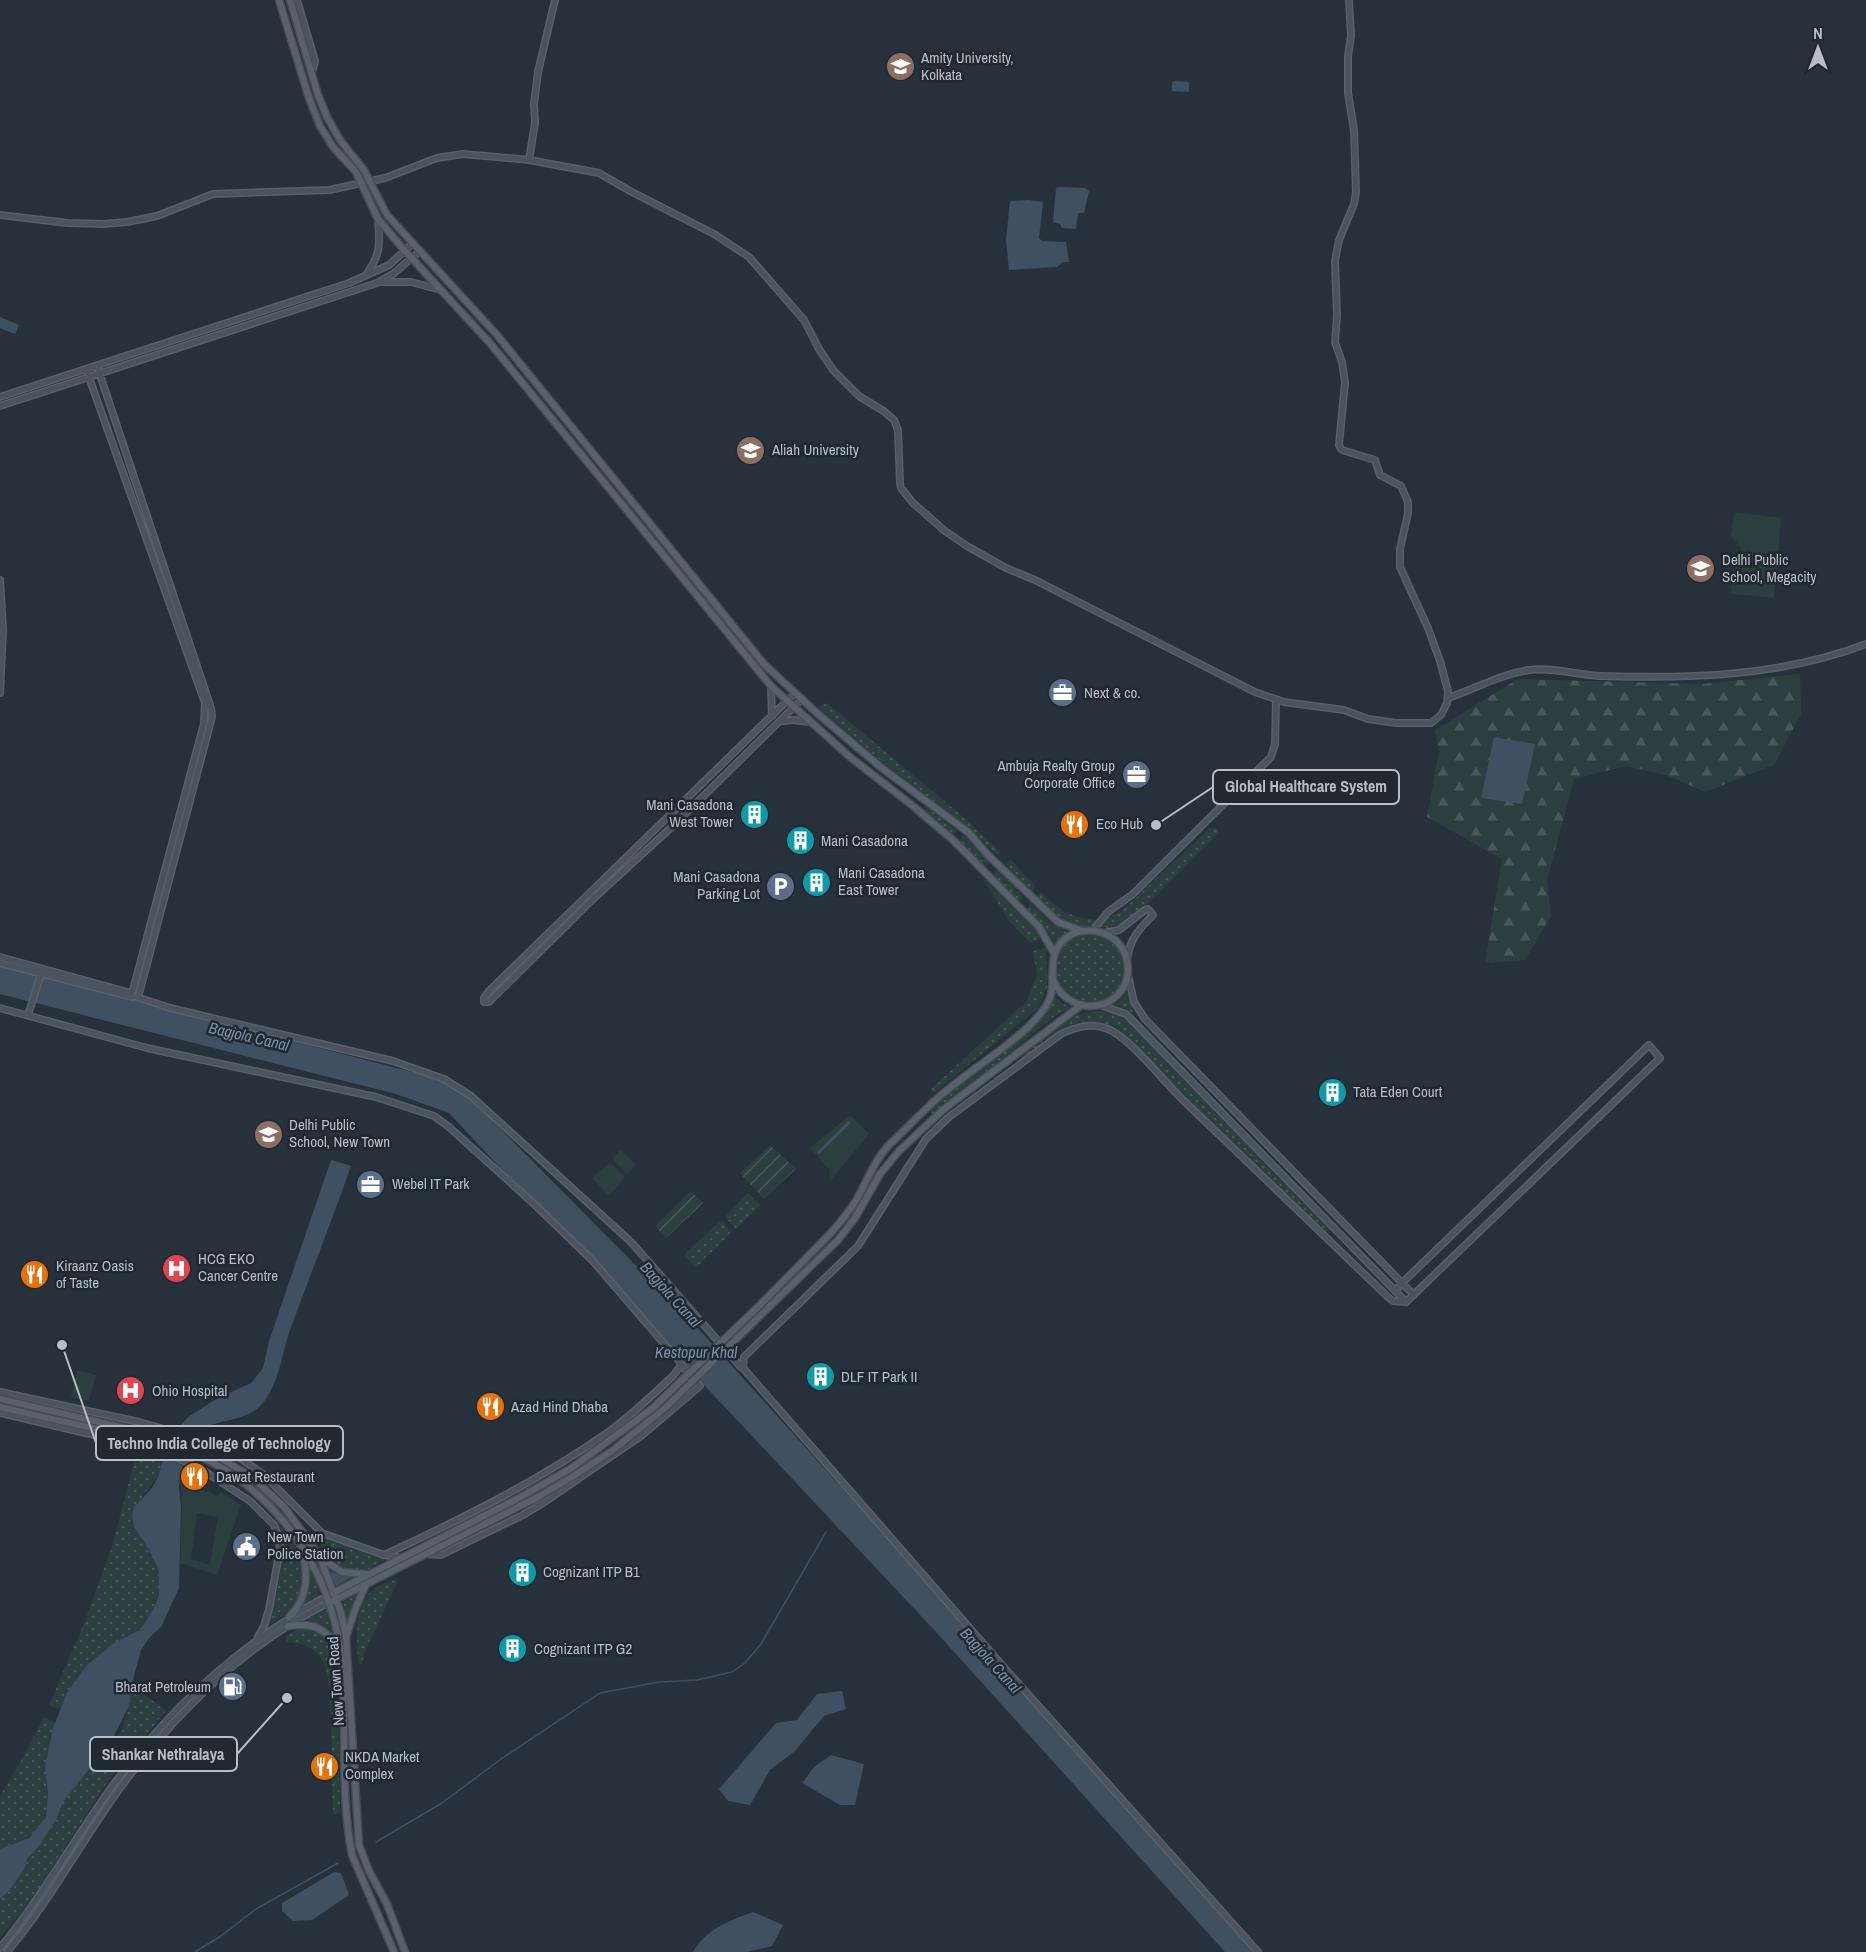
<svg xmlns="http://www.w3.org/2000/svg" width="1866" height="1952" font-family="'Archivo Narrow',sans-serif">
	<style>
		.grass { fill: url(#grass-dots) }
		.forest { fill: url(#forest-firs) }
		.park { fill: #2c3f3f; fill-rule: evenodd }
		.garden { fill: url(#garden-furrows) }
		.water { fill: #3f5062 }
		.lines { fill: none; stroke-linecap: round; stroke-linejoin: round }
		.stream { stroke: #3f5062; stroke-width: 1.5 }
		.secondary-casing { stroke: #59616a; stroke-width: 8 }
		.primary-casing { stroke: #444c55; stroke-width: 9 }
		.secondary { stroke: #4a535e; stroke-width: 5 }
		.primary { stroke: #59626c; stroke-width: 6 }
		.primary-bridge-casing { stroke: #444c55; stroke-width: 9; stroke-linecap: butt }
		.primary-bridge { stroke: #59626c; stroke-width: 6 }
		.labels { text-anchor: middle; stroke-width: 5; stroke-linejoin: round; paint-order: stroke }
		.poi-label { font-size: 15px; fill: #b7bec7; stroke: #202831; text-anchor: start }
		.street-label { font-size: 15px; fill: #b7bec7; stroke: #202831 }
		.water-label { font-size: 16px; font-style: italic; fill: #7b90a7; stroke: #202831 }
		.leader { fill: none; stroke: #b7bec7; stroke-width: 2 }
		.callout-dot { fill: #b7bec7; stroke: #202831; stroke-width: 2 }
		.callout { fill: #202831; stroke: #b7bec7; stroke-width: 2 }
		.callout-label { font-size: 16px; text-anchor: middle; font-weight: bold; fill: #b7bec7 }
	</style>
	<defs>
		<pattern id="grass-dots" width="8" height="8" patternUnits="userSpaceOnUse" patternTransform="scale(1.5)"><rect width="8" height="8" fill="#2c3f3f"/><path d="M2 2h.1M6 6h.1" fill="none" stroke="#485959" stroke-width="1.8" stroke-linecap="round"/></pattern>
		<pattern id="forest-firs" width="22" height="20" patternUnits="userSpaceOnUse" patternTransform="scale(1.5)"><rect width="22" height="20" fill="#2c3f3f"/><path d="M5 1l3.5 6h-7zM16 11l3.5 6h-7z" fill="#485959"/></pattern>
		<pattern id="garden-furrows" width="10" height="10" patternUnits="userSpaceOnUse" patternTransform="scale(1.5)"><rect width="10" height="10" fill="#2c3f3f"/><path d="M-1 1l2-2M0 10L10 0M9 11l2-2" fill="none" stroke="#485959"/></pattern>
	</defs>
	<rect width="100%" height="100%" fill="#27313c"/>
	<path class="grass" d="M827,703l135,113 39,36 -4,3 -21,-21 -89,-68 -69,-59z
		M928,808l29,23 -5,4 -27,-24z
		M1210,828h6l3,4 -78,79 -20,14 -13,3 -10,-2 8,-7 18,-10z
		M963,835l28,26 -6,6 -24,-24v-4z
		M1010,859l26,28 -4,5 -26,-28z
		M998,869l26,29 -6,3 -24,-26z
		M982,877l58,58 1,3 -11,5 -21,-22z
		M1041,892c20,20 29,25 57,28 -18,23 -48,-10 -61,-24z
		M1030,903l22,21 16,8 -13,13 -6,-12 -21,-22z
		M1055 968a35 35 0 1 1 70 0a35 35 0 1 1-70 0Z
		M1046,948l1,40 -9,20 -104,85 -3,-4 96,-88 10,-26 -4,-24z
		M1127,992l7,21 -20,-9 7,-4z
		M1055,997l15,11 -14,7 -122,100 -5,-5 98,-78 21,-22z
		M1101,1011l22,5 207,213 -4,3 -132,-125 -70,-70 -26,-13 -16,-1 -15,4 -45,31 -2,-3 58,-41z
		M748,1193l12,12 -24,24 -11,-12z
		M721,1220l11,12 -36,36 -12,-13z
		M136,1456l26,7 -3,12 -17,22 -9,24 1,6 16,24 9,20v24l-6,15 -13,20 -54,36 -26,43 -11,-4 36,-84 28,-78z
		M279,1525l18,22 6,25v13l-8,22 -27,19c8,-32 20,-69 11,-101z
		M317,1536l69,23c-6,3 -11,7 -17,10 -24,10 -43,-14 -52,-33z
		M309,1566l12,24 -4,2 2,5 -15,7 5,-19z
		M399,1578l-35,76 -2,11 -4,-2c-1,-21 -5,-57 15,-73 7,-6 18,-8 26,-12z
		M362,1591l-14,33 -5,-22z
		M327,1609l7,27 -11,-10 -17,-7z
		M302,1628c36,2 31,41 32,68 1,6 3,12 3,19l-7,-1c-1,-35 2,-69 -43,-72l-2,-6z
		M133,1686l33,25 -61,74 -75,118 -30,34v-38l9,-8 15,-21 3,-11 29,-39 7,-18 60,-73z
		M44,1717l11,6c-5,17 -9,36 -9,55 -1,7 3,15 2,23 -1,30 -23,40 -48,48v-53l25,-42z
		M338,1722l2,91 -7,1 -2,-91z"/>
	<path class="forest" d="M1800,674l1,40 -27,51 -69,27 -39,-17 -40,-9 -52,13 -27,101 4,36 -26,44 -40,3 17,-104 -75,-42 12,-65 -4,-22 83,-51 183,5z"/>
	<path class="park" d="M1734,512l47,6 -7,80 -43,-4c1,-7 0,-16 3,-21 4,-10 7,-14 7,-25l-10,-12z
		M850,1115l19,19 -39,47 -1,-12 -19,-21c13,-12 27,-21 40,-33z
		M621,1150l15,15 -9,9 -15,-15z
		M610,1162l15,15 -16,19 -17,-18z
		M78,1370l18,5 -7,26 -18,-4z
		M183,1466l6,3 -5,8 10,7 -3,5 5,4 6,-4 4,3 2,-2 9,7 4,-5 20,13 -24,70 -37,-12 2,-56 -2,-31zM197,1513l21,4 -8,48 -19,-6z"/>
	<path class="garden" d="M770,1145l26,24 -32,30 -24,-26z
		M691,1191l12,12 -37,35 -11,-12z"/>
	<path class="water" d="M1174,81l15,1v10l-17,-1v-8z
		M1059,187l26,1 4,3 -5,22h-6l-2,16 -14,-1 -2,-4 -7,-2 3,-34z
		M1028,200l15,2 -4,36 3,3 24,1 3,20h-6l-6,5 -48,3 -3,-30 4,-39z
		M0,317l19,8 -4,9 -15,-6z
		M1494,737l41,7 -13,60 -41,-6z
		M0,965l416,108 44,15 235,237 566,627h-36l-289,-320 -487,-519 -53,-19 -396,-100z
		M848,1121l3,2 -32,31 -2,-2z
		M331,1160l20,6c-19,55 -41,109 -61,164 -9,25 -11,60 -33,79 -17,13 -42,10 -59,23l-18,-6 8,-9 30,-19 33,-15 12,-15 6,-27z
		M166,1457l17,9 -3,9 -1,13 2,19 -2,81 -18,39 -11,10 -9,13 -7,26 -5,30 -18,36 -48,60 -7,18 -17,26 -12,13 -3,11 -15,21 -9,8v-50l29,-11 17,-21 2,-23 -3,-26 8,-40 14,-35 19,-27 28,-23 26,-13 13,-20 6,-15v-24l-9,-20 -16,-24 -2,-11 2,-9 18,-19 7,-13 3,-12z
		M328,1571l24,6 -16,9z
		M842,1691l4,18 -22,7 -29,35 -25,19 -20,35 -22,-4 -9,-12 57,-66 21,-3 20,-26z
		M831,1755l33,9 -9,41h-15l-38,-22 12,-16z
		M334,1872l7,1 8,22 -37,25 -19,1 -11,-10v-8z
		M753,1912l30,13 -11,21 -25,6h-54c13,-23 36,-31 60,-40z"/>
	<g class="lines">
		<path class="stream" d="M376,1842l66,-39 59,-44 99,-66 59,-11 38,-2 35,-8 13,-9 16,-19 65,-112
			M195,1952l26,-16 35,-27 82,-46"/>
		<defs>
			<path id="secondary" d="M297,0l18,61 -3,11
				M529,160l6,-37 -1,-19 4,-32 17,-72
				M0,215l68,8 36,1 23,-2 30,-6 56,-22 116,-4 56,-12 52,-20 26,-4 66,6 70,13 31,18 84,43 35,23 55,63 15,29 14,21 26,26 26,16 9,8 4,10 2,53 1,5 12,15 32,28 22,15 39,22 29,12 220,112 29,10 60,8 24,9 28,4h35l10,-8 6,-12 1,-12 -8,-30 -12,-33 -28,-61v-18l8,-36v-11l-7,-16 -21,-11 -5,-15 -30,-9 -4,-2 -2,-4 6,-63 -3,-20 -7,-20 2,-27 -2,-54 4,-21 15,-36 2,-12 -2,-62 -6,-37v-37l3,-20 -2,-36
				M366,275c15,-21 14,-30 12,-56
				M383,282h28l30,8
				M97,366l114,342 1,9 -73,277
				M86,369l119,334 -1,20 -71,267
				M0,397l349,-114 40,-18 23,-21
				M0,406l377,-123 16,-9 26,-22
				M0,580l3,49 -3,64
				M771,686l1,30
				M795,693l-305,297 -6,8v4h5l104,-103 82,-75 127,-125
				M1448,698c27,-9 53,-24 81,-28 25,-3 48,5 72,6 89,3 182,0 265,-32
				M783,721l11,-1 16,2
				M1093,930l15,-18 25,-18 138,-137 4,-13 1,-44
				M1104,933l15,-3 26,-20 3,-1 5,6c-14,14 -24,25 -26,45
				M0,957l131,36
				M0,963l132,34
				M137,997l33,11 223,53 51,18 27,17 160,146 110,125
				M1100,1005l26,9 280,288 254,-244 -11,-13 -247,238 -257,-264 -11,-17 -6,-27
				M0,1008l147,40 229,49 58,19 15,11 84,76 59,57 87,101 2,4 -8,11c-21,19 -42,40 -66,57 -69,48 -147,87 -223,122
				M28,1015l13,-41
				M1395,1291l7,-8 12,12
				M0,1392l139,30 72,20 26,14 26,18 59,59 62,22 18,3
				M0,1413l162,38 42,20 46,30 24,24 4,10 2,14 -11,60 -5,17 -6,11
				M426,1554l15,1 82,-40 23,-14 95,-65 59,-50 -19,-21
				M0,1948c40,-48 70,-102 106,-153 60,-84 131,-150 221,-199
				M7,1952c42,-50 73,-108 111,-161 56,-77 126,-146 212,-189
				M1258,1952l-257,-288 -258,-296 1,-11 114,-111 68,-107 23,-22 112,-83c17,-8 33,-12 51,-3 22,12 53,52 72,70 68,66 136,131 204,196l5,4 13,1"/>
			<path id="primary" d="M279,0l30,98 11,28 13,21 23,25 22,47 27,32 84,91 282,344 79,71 63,49 41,35 85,86 15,26
				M290,0l28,95 9,22 13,23 24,30 23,45 110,120 267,329 54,50 65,55 86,64 18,21 71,68 24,9
				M829,1235c10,-11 20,-23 28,-36 10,-18 18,-40 33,-55 18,-17 36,-37 56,-53 28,-24 81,-55 100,-85 15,-22 -4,-49 20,-68 22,-16 56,-5 61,23 9,46 -55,65 -75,17
				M838,1240l17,-22 25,-44 19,-23 45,-42 136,-103
				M0,1399l193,45 21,10 39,24 31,29 25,34 12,19 20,53 5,24 13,208 10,26 18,33 18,48
				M0,1407c34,8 68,16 102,23 30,7 64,12 93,24 81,36 135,114 146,201 7,66 -2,134 11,200l42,97
				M321,1558l21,14 24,2
				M333,1593l184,-94 51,-29
				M333,1601l207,-105 35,-21
				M289,1617c20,-19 19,-43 13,-68
				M288,1626c26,-4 33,2 51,19
				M347,1634l9,-27 10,-22"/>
		</defs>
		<use href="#secondary" class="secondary-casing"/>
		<use href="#primary" class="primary-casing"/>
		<use href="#secondary" class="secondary"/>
		<use href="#primary" class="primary"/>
		<defs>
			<path id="primary-bridge" d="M570,1469l83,-61 107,-103 69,-70
				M575,1475l37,-24 53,-43 173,-168"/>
		</defs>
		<use href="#primary-bridge" class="primary-bridge-casing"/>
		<use href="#primary-bridge" class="primary-bridge"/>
	</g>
	<defs>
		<symbol id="university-disc" viewBox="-11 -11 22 22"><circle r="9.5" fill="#8d6e63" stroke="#202831"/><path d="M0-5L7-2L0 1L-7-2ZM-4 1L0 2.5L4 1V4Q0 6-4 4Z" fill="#fff"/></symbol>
		<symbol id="school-disc" viewBox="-11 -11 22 22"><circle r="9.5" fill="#8d6e63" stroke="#202831"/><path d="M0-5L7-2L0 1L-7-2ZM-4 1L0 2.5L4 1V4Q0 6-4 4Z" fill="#fff"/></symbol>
		<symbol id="office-disc" viewBox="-11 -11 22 22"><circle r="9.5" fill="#5c6f8a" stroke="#202831"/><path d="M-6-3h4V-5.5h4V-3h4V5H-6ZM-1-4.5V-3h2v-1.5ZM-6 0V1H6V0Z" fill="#fff"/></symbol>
		<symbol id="building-disc" viewBox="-11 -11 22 22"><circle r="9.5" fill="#0f9aa8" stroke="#202831"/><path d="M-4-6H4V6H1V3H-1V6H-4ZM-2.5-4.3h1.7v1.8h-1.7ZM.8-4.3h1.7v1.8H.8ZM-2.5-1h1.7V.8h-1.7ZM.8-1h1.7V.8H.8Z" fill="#fff"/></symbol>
		<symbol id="restaurant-disc" viewBox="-11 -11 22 22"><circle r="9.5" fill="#e8710a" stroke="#202831"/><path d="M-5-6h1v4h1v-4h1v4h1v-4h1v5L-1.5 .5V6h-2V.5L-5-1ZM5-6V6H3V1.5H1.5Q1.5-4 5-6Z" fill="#fff"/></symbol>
		<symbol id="parking-disc" viewBox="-11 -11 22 22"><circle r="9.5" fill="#5c6f8a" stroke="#202831"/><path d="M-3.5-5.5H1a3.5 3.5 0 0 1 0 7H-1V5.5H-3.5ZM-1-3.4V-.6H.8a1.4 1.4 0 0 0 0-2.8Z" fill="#fff"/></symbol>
		<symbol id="hospital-disc" viewBox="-11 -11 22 22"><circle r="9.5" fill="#e0444e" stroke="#202831"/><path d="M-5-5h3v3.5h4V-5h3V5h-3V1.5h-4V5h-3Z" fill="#fff"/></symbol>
		<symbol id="civic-disc" viewBox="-11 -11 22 22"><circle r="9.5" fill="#5c6f8a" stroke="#202831"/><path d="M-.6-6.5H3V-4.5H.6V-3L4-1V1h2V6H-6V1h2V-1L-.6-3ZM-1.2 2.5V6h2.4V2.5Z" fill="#fff"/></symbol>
		<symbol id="fuel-disc" viewBox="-11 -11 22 22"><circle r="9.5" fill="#5c6f8a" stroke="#202831"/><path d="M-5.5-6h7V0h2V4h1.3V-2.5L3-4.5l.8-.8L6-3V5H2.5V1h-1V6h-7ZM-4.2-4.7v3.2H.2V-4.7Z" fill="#fff"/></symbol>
	</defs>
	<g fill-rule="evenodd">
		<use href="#university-disc" x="884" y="50" width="33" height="33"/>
		<use href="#university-disc" x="734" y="434" width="33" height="33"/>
		<use href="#school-disc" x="1684" y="552" width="33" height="33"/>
		<use href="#office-disc" x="1046" y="676" width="33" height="33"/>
		<use href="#office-disc" x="1120" y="758" width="33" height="33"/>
		<use href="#building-disc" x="738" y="798" width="33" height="33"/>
		<use href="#restaurant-disc" x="1058" y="808" width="33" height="33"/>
		<use href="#building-disc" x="784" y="824" width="33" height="33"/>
		<use href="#building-disc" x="800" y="866" width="33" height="33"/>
		<use href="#parking-disc" x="764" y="870" width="33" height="33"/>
		<use href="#building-disc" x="1316" y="1076" width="33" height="33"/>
		<use href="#school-disc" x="252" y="1118" width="33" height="33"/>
		<use href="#office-disc" x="354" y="1168" width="33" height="33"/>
		<use href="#hospital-disc" x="160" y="1252" width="33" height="33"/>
		<use href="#restaurant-disc" x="18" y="1258" width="33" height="33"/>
		<use href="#building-disc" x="804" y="1360" width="33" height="33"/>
		<use href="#hospital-disc" x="114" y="1374" width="33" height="33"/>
		<use href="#restaurant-disc" x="474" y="1390" width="33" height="33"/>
		<use href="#restaurant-disc" x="178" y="1460" width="33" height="33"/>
		<use href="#civic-disc" x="230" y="1530" width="33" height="33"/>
		<use href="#building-disc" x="506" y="1556" width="33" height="33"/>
		<use href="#building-disc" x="496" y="1632" width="33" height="33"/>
		<use href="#fuel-disc" x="216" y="1670" width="33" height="33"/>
		<use href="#restaurant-disc" x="308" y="1750" width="33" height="33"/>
	</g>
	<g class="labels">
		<g class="poi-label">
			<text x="921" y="63">Amity University,<tspan x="921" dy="17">Kolkata</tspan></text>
			<text x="772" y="455">Aliah University</text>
			<text x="1722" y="565">Delhi Public<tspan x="1722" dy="17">School, Megacity</tspan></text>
			<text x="1084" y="698">Next &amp; co.</text>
			<text x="1115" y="771" text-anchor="end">Ambuja Realty Group<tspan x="1115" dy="17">Corporate Office</tspan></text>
			<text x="733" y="810" text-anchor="end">Mani Casadona<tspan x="733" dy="17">West Tower</tspan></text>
			<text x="1096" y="829">Eco Hub</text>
			<text x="821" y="846">Mani Casadona</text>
			<text x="838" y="878">Mani Casadona<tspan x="838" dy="17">East Tower</tspan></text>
			<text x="760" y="882" text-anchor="end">Mani Casadona<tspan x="760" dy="17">Parking Lot</tspan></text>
			<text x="1353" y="1097">Tata Eden Court</text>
			<text x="289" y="1130">Delhi Public<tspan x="289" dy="17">School, New Town</tspan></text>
			<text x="392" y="1189">Webel IT Park</text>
			<text x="198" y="1264">HCG EKO<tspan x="198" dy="17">Cancer Centre</tspan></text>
			<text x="56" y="1271">Kiraanz Oasis<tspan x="56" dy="17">of Taste</tspan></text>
			<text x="841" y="1382">DLF IT Park II</text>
			<text x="152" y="1396">Ohio Hospital</text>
			<text x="511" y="1412">Azad Hind Dhaba</text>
			<text x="216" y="1482">Dawat Restaurant</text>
			<text x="267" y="1542">New Town<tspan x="267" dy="17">Police Station</tspan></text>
			<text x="543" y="1577">Cognizant ITP B1</text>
			<text x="534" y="1654">Cognizant ITP G2</text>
			<text x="211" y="1692" text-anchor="end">Bharat Petroleum</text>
			<text x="345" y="1762">NKDA Market<tspan x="345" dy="17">Complex</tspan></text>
		</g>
		<g class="street-label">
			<text transform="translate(336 1681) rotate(-94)" y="5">New Town Road</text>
		</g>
		<g class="water-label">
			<text transform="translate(249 1036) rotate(13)" y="6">Bagjola Canal</text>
			<text transform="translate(671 1294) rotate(48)" y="6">Bagjola Canal</text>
			<text x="696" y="1358">Kestopur Khal</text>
			<text transform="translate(991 1660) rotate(48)" y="6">Bagjola Canal</text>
		</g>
	</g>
	<path class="leader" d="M1156 825L1213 787M62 1345L96 1443M287 1698L237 1754"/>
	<g class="callout-dot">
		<circle cx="1156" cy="825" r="6"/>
		<circle cx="62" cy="1345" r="6"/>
		<circle cx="287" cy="1698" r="6"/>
	</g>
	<g class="callout">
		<rect x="1213" y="770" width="186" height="34" rx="6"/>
		<rect x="96" y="1426" width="247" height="34" rx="6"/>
		<rect x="90" y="1737" width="147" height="34" rx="6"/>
	</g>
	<g class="callout-label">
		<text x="1306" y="792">Global Healthcare System</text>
		<text x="219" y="1449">Techno India College of Technology</text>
		<text x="163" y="1760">Shankar Nethralaya</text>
	</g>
	<g transform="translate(1818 48)" stroke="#202831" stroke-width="4.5" paint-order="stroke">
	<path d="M0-4.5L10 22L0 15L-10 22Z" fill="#b7bec7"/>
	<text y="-9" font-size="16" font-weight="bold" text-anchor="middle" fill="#b7bec7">N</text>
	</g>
</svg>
